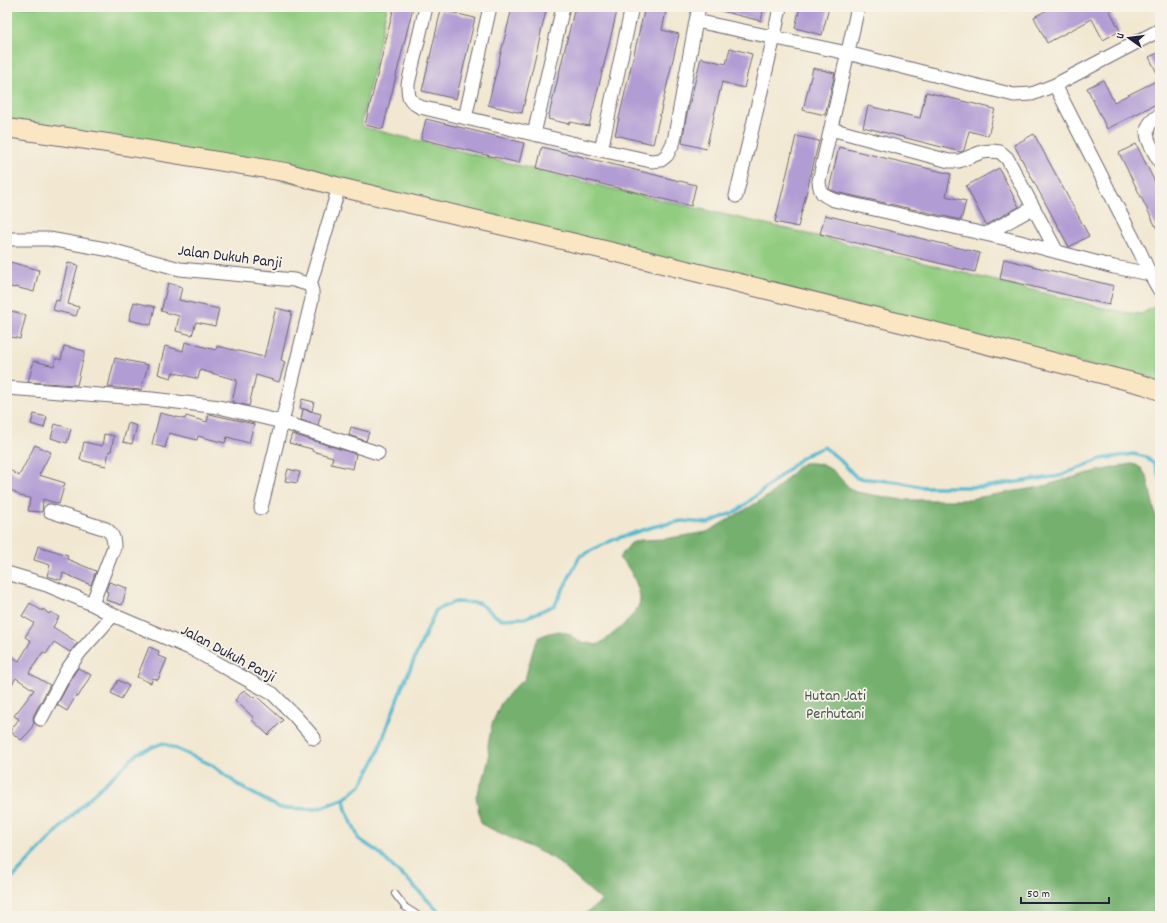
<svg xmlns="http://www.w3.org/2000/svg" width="1167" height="923" font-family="Dekko,sans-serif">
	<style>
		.green { fill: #92cc80; stroke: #5a775e }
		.forest { fill: #75b06e; stroke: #4c6954 }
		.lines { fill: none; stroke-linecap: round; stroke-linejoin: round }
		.stream { stroke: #51b9cf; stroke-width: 3.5 }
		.building { fill: #b29cd4 }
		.lane-casing { stroke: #6b6770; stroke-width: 8 }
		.street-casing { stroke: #6b6770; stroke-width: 15 }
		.secondary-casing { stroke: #6b6770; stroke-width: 20 }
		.lane { stroke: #fff; stroke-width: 6 }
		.street { stroke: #fff; stroke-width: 13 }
		.secondary { stroke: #fbe6c4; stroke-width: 18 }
		.labels { text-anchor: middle; stroke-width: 3.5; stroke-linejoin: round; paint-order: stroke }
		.street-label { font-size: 16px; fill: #22223b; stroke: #f7f3e8 }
		.park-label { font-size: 16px; fill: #445550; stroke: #f7f3e8 }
	</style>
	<rect width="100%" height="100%" fill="#f7f3e8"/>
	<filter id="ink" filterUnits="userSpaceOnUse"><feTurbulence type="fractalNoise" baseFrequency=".025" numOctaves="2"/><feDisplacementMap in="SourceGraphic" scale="8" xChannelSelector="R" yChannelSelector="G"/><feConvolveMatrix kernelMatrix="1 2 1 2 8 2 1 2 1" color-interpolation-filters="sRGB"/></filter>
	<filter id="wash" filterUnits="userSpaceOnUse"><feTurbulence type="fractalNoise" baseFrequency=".012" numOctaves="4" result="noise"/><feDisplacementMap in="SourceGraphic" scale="16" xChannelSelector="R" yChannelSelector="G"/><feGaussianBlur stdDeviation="0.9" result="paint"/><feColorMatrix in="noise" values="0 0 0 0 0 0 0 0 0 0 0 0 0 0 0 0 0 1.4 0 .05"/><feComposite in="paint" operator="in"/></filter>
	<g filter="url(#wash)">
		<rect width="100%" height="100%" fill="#f2e8d2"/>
		<path class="green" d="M7,7h380l-25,115 1,5 267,66 158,36 324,81 18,3 11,1 19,-10v79l-386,-98 -767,-164z"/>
		<path class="forest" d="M804,463c16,-1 26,3 37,16 5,5 8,10 15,13l47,8h60l77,-13 45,-13 46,-10 5,1 5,3 6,9 10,44 3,8v387h-577l7,-6 12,-9 -49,-43 -72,-34 -5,-28 9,-22 4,-16 -1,-13 4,-21 9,-21 14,-16 10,-8 9,-32 5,-10 10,-4 11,-2 10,3 7,7 20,4c11,-6 41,-30 43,-44 1,-9 -7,-27 -13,-35 -2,-3 -6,-5 -8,-8l12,-15 10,-3 23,-1 43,-7 63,-37 29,-29z"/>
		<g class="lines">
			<path class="stream" d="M344,799l2,11 13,29 19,13 20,20 9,7 36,37
				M7,884l79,-83 52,-48 25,-10 49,22 29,22 39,21 36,1 28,-10 18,-15 14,-27 26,-70 34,-77 19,-8 24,1 21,16 25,-1 30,-13 25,-49 35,-17 37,-12 30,-6 26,2 29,-12 35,-28 28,-24 10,-6 14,-6 15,12 18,19 41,4 24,5h62l47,-7 29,-4 41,-17 32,-5 13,3 9,8 5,13"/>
		</g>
		<g id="blocks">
			<path class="building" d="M394,7h19l-30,122 -18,-4z
				M530,7h17l-25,106 -34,-8 24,-97 16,4z
				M575,7h43l-29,119 -19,-4 -1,2 -21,-5z
				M645,7h22l-5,23 17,4 -26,110 -38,-9z
				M717,7h47l-3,14 -44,-11z
				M800,7h29l-7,28 -27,-7z
				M1053,7h55l12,24 -17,9 -11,-21 -45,24 -13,-26z
				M441,10l34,8 -19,81 -34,-8z
				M730,48l22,6 -8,34 -22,-6 -16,67 -24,-6 4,-25 15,-60 25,6z
				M1160,52v27l-11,-22z
				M813,68l22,5 -10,42 -22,-5z
				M1160,79v23l-53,27 -20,-41 16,-8 11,22z
				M926,92l69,17 -7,27 -19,-5 -5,19 -3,2 -98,-25 5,-21 52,12z
				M426,119l98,24 -5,20 -98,-24z
				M1034,134l55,102 -20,11 -55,-102z
				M796,136l23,5 -21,86 -23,-5z
				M1136,144l24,48v43l-41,-82z
				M542,147l154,38 -5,21 -154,-38z
				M839,147l112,27 -5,22 20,5 -5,19 -125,-28 -5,-2 -2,-1z
				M999,168l20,39 -33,18 -20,-39z
				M825,215l155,38 -5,19 -155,-38z
				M1004,259l110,27 -5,19 -109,-26z
				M10,262l29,8 -5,22 -19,-5v1l-8,-2v-12z
				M68,263l10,2 -10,39 11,3 -3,9 -23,-6 3,-10 3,1z
				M168,283l14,4 -3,13 40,9 -4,17 -19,-4 -4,13 -16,-4 3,-15 -18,-5z
				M134,302l21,5 -4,18 -22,-5z
				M276,308l16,4 -11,48 4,2 -6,20 -23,-7 -7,31 -17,-4 5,-22 -37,-10 -2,9 -25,-7 -2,6 -13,-4 7,-28 18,5 2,-9 31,8 1,-4 47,11z
				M11,311l15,4 -6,24 -13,-3v-8z
				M64,346l21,5 -8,34 -49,-3 6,-21 20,5 2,-8 5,2z
				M115,358l33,7 -7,25 -33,-3z
				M302,399l12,3 -2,9 -12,-3z
				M303,409l18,5 -3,11 -17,-5z
				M160,413l25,6 1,-3 21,6 2,-8 45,10 -5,19 -22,-6 -2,6 -27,-7 -1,4 -28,-7 -4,15 -13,-4z
				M34,414l13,3 -3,11 -13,-4z
				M128,423l9,3 -5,18 -9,-2z
				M55,424l16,5 -4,14 -16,-5z
				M351,427l18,5 -3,9 -17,-6z
				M104,434l10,2 -3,15h-2l-3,15 -26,-6 4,-18 18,4z
				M292,434l64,20 -3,15 -22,-5 2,-7 -21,-6v-2l-23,-6z
				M35,445l16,7 -12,23 26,8 -6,21 -16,-5 -1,13 -14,-1 2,-13 -10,-2 -13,-9v-19l12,8z
				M288,469l12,3 -3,11 -12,-2z
				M38,546l30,9 -1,4 29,12 -5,14 -28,-12 -2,7 -14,-4 3,-11 -16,-5z
				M109,582l18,6 -5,17 -16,-5 2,-8 -2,-1z
				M30,603l12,8 1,-2 6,5 2,-2 8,5 -6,10 25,16 -8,9 -16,-10 -8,12 -3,-2 -14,21 21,12 -16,30 -1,4 1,4 -4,8 -9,9 -11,-9 9,-12 -5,-3 20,-26 -18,-12 -9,14v-39l12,8 12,-20 -6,-4 9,-14 -12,-7z
				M149,647l10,4 -1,5 9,3 -9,21 -5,-2 -2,5 -14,-6z
				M78,668l13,7 -13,22 -2,-1 -9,15 -10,-6 17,-31z
				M118,680l11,6 -8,13 -10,-6z
				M244,690l10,8 2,-2 27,24 -15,15 -16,-15 2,-2 -19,-18z"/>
		</g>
	</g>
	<g filter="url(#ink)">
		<use href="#blocks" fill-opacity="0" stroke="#6b6770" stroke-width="1"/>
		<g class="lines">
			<defs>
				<path id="lane" d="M395,894l10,13 14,9"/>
				<path id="street" d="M426,7l-18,77c0,13 0,16 12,23l181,43 50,11 10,-1 6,-5 7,-14 22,-120 151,32 167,42 18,-1 23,-9 105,-55
					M858,7l-39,174c1,12 3,14 15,19l182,41 98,26 36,7 -10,-22 -85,-167
					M696,21l3,-14
					M1160,115c-23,13 -10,30 0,47
					M465,118l25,-111
					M831,129l118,32h10l23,-9 10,-1 8,1 7,6 50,94
					M534,134l29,-127
					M601,150l31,-143
					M736,196l38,-159 6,-30
					M986,234l47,-26
					M7,239h42l62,11 69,19 114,11 16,5 2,6v8l-51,209
					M1150,274l10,17
					M310,285l29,-98
					M7,388l145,11 67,8 63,15 96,31
					M50,511l56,18c7,5 8,10 8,18l-22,57
					M7,573l40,12 45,19 21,11 79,34 81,45 22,22 19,22
					M41,719l26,-49 13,-18 33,-37"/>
				<path id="secondary" d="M7,128l100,15 178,29 54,15 295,70 283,70 227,58 16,6"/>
			</defs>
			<use href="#lane" class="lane-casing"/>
			<use href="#street" class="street-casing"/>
			<use href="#secondary" class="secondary-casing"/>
			<use href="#lane" class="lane"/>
			<use href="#street" class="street"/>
			<use href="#secondary" class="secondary"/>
		</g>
	</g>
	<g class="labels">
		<g class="street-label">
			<text transform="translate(230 255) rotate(7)" y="6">Jalan Dukuh Panji</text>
			<text transform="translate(229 652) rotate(28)" y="6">Jalan Dukuh Panji</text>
		</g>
		<g class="park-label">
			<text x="835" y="700">Hutan Jati<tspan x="835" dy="18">Perhutani</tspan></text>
		</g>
	</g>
	<rect width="1167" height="923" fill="none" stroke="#f7f3e8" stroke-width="24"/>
	<g transform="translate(1129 38) rotate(284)" stroke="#f7f3e8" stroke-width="3" paint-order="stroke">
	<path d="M0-3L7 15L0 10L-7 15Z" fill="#22223b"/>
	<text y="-6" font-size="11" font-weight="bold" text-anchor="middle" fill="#22223b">U</text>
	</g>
	<path d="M1021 897v6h88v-6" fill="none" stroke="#22223b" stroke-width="2"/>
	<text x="1027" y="897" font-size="12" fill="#22223b" stroke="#f7f3e8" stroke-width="3" paint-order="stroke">50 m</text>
</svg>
